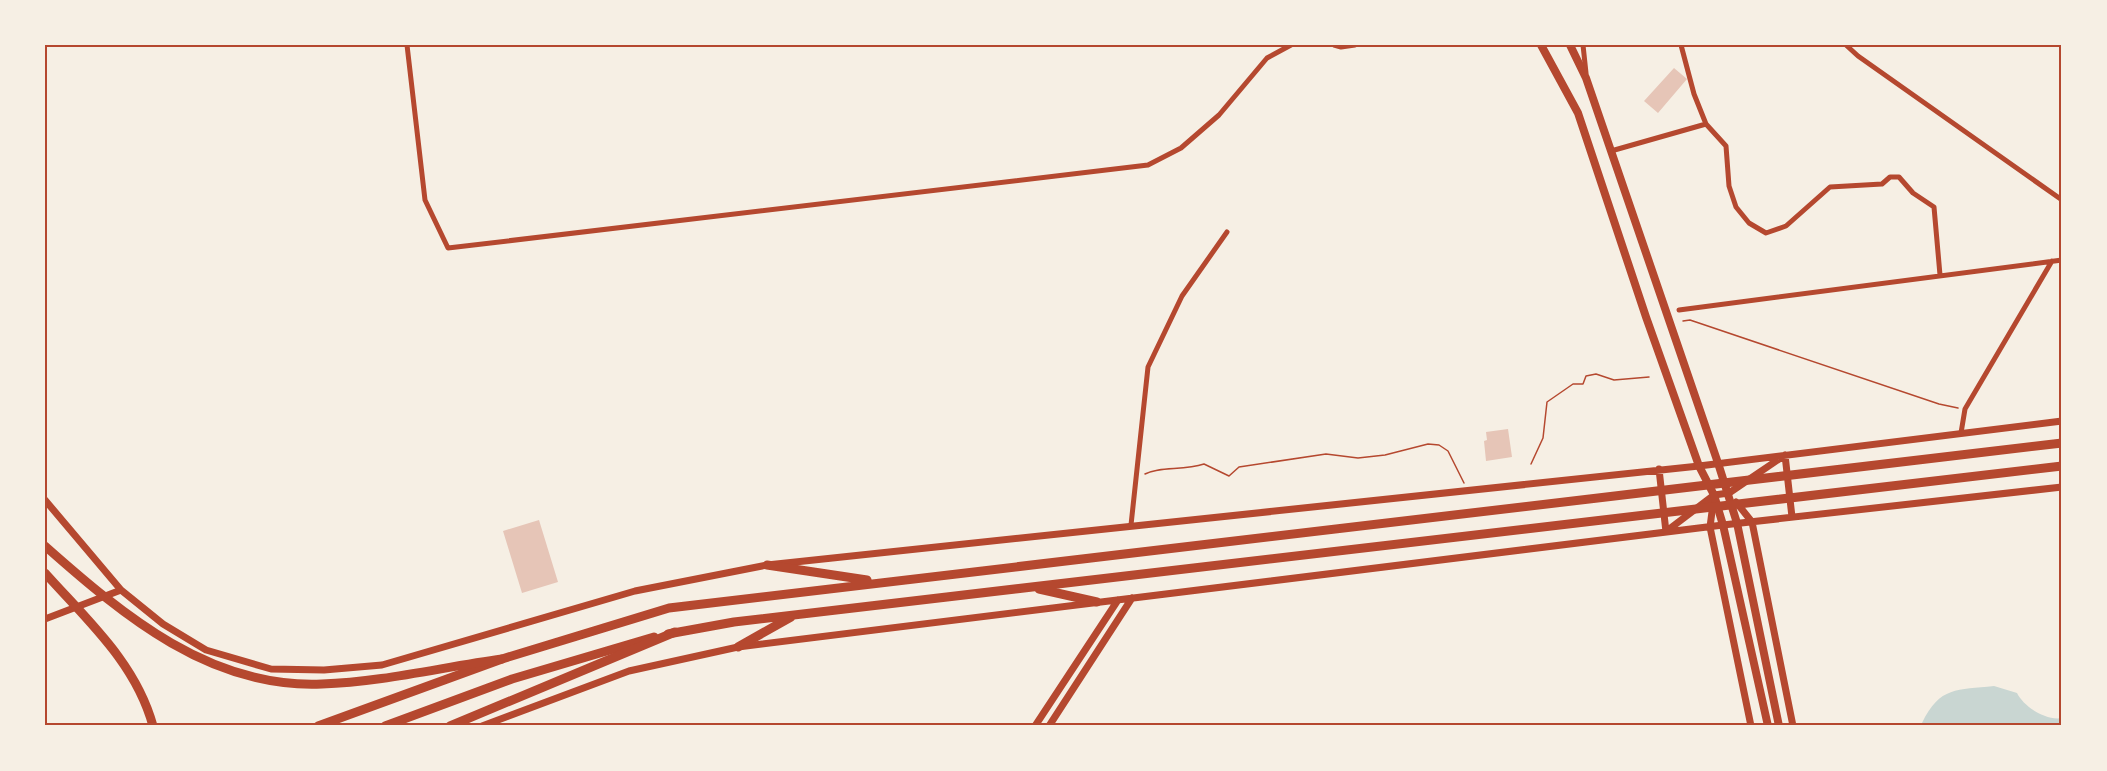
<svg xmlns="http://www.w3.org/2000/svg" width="2107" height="771" font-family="'Golos Text',sans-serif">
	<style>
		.water { fill: #c9d6d2 }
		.building { fill: #e6c5b7 }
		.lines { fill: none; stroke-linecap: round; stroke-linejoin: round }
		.path { stroke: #b5482f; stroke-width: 1.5 }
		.minor { stroke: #b5482f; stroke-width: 5 }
		.tertiary { stroke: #b5482f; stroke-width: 7 }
		.secondary { stroke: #b5482f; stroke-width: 8 }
		.primary { stroke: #b5482f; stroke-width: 8 }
		.trunk { stroke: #b5482f; stroke-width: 9 }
		.motorway { stroke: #b5482f; stroke-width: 9 }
		.neatline { fill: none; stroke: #b5482f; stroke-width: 2 }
	</style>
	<rect width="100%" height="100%" fill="#f6efe4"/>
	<path class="water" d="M1994,686l23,7c7,14 29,28 45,25v8h-139l-1,-3c18,-37 35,-33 72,-37z"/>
	<path class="building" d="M1674,68l13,11 -29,34 -14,-12z
		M1508,429l4,28 -26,4 -2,-20 3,-1 -1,-8z
		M539,520l19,62 -36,11 -19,-62z"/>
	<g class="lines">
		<path class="path" d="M1683,321l7,-1 249,84 19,4
			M1531,464l12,-26 4,-36 26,-18h10l3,-8 10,-2 18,6 35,-3
			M1145,474c15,-8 38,-3 59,-10l25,12 10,-9 87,-13 32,4 27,-3 43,-11 11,1 9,6 16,32"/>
		<path class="minor" d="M407,45l18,155 23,48 700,-83 33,-17 38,-33 48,-57 24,-13
			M1334,45l7,2 14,-2
			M1583,45l3,28
			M1681,45l13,49 12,30 20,22 3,40 7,21 13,16 17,10 20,-7 44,-39 52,-3 8,-7h9l14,16 21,14 6,68
			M1846,45l12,11 204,144
			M1611,151l95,-27
			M1679,310l383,-50
			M1961,433l4,-24 87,-148
			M1131,525l17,-158 34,-71 45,-64"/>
		<path class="tertiary" d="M1659,469l7,63
			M45,500l76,90 42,34 43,26 65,19 53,1 58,-5 253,-74 132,-26 932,-99 363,-45
			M1736,502l16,20 41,204
			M1713,504l-3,23 41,199
			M1668,530l46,-35 15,-2 56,-38 7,62
			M45,619l76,-29
			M482,726l147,-55 109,-24 985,-122 339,-38
			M1035,726l83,-126
			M1049,726l83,-128"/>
		<path class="secondary" d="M1718,463l19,60 42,203
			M1699,466l15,29 9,30 45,201"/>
		<path class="primary" d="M1541,45l37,68 68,204 53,149
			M1570,45l16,33 132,385"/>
		<path class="trunk" d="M767,565l100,15
			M1039,589l58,13
			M668,634l66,-12 1328,-156
			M738,647l53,-30
			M318,726l184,-67 167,-51 1393,-165
			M385,726l127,-47 142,-42"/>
		<path class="motorway" d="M45,546c79,70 166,143 277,138 60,-2 121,-17 180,-25
			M45,573c42,47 91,90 108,153
			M450,726l225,-94"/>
	</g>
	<rect width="2107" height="771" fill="none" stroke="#f6efe4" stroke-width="93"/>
	<rect x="46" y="46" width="2014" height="678" class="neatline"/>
</svg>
